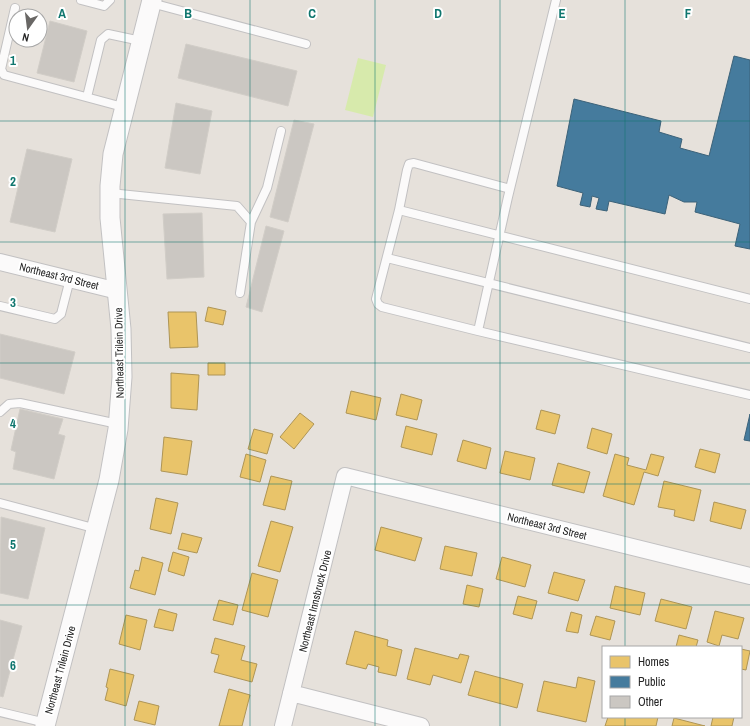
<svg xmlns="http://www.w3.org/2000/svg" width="750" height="726" font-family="'Archivo Narrow',sans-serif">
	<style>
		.pitch { fill: #d7eaac }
		.homes { fill: #e9c46a; stroke: #ae9556 }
		.public { fill: #457b9d; stroke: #3c6279 }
		.building { fill: #cbc7c2; stroke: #d1cdc7 }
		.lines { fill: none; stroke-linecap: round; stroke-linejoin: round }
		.service-casing { stroke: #c2c1c2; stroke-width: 10 }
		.minor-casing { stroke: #c2c1c2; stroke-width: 18 }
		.tertiary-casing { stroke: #c2c1c2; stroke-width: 21 }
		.service { stroke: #fbfafa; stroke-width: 8 }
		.minor { stroke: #fbfafa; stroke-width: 16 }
		.tertiary { stroke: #fbfafa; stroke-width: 19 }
		.grid { fill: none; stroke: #0f766e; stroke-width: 1; stroke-opacity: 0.55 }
		.labels { text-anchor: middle; stroke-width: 4; stroke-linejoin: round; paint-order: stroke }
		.street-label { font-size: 11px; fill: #262626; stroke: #fff }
		.grid-label { font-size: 13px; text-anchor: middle; font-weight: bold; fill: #0f766e; stroke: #fff; stroke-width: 4; stroke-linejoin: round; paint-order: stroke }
	</style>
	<rect width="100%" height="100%" fill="#e6e1db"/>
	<path class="pitch" d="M358,58l28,7 -13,52 -28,-7z"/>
	<path class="homes" d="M208,307l18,4 -3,14 -18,-4z
		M168,312h28l2,35 -28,1z
		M208,363h17v12h-17z
		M171,373l28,2 -2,35 -26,-2z
		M351,391l30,7 -5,22 -30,-7z
		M401,394l21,6 -5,20 -21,-5z
		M541,410l19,5 -5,19 -19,-5z
		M300,413l14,11 -20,25 -14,-12z
		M406,426l31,8 -5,21 -31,-8z
		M592,428l20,6 -5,20 -20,-6z
		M254,429l19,5 -6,20 -19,-5z
		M164,437l28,4 -5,34 -26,-4z
		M463,440l28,8 -5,21 -29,-8z
		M700,449l20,5 -5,19 -20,-6z
		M505,451l30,7 -5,22 -30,-7z
		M246,454l20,6 -6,22 -20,-5z
		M615,454l14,4 -2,7 19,5 5,-16 13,3 -6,19 -14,-4 -10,33 -31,-9z
		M558,463l32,9 -6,21 -32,-8z
		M271,476l21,5 -7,29 -22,-5z
		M664,481l37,9 -7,31 -20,-5 1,-6 -17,-3z
		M156,498l22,5 -7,31 -21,-5z
		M714,502l32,8 -5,19 -31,-8z
		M271,521l22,6 -13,45 -22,-6z
		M381,527l41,11 -7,23 -40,-11z
		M182,533l20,5 -5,15 -19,-4z
		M445,546l32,7 -5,23 -32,-7z
		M173,552l16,5 -5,19 -16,-5z
		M142,557l21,6 -8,32 -25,-7 5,-18 4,1z
		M502,557l29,8 -6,22 -29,-8z
		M554,572l31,8 -7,21 -30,-8z
		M252,573l26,7 -10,37 -26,-7z
		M467,585l16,4 -4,18 -16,-3z
		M615,586l30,7 -5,22 -30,-7z
		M518,596l19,5 -5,18 -19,-5z
		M661,599l31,8 -6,22 -31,-8z
		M219,600l19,5 -5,20 -20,-5z
		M159,609l18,5 -4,17 -19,-4z
		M715,611l29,7 -6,21 -16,-4 -3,11 -12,-4z
		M571,612l11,3 -4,18 -12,-2z
		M126,615l21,5 -7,30 -21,-6z
		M596,616l19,5 -5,19 -20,-5z
		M355,631l33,9 -1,6 15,4 -6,26 -18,-4 1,-5 -11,-3 -2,5 -20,-5z
		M679,635l19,5 -2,7h-20z
		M215,638l30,8 -4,14 16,4 -5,18 -38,-10 5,-17 -8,-2z
		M415,648l43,11 2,-5 9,2 -8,27 -28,-8 -3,10 -23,-6z
		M741,649l9,2 -4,19 -5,-1z
		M110,669l24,6 -8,31 -21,-6 3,-12 -2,-1z
		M475,671l48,13 -6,24 -49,-13z
		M578,677l17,4 -9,41 -49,-11 7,-30 32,7z
		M229,689l21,6 -8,31h-23z
		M139,701l20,5 -4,19 -21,-5z
		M608,717h50l-2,9h-51z
		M713,717h21l-2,9h-21z
		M674,718l31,8h-33z"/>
	<path class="public" d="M734,56l16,4v189l-15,-3 5,-22 -45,-12 2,-10h-13l-15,-7 -4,19 -56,-13 -2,10 -11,-2 3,-11 -7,-2 -2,11 -10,-2 3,-12 -26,-7 17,-87 87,22 -2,11 23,7 -2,9 29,8z
		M750,414v27l-6,-1z"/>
	<path class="building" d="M50,21l37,10 -13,51 -37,-9z
		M186,44l111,27 -9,35 -110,-28z
		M176,103l36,8 -12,63 -35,-6z
		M294,120l20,4 -26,98 -18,-5z
		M27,149l45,10 -17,73 -45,-10z
		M202,213l2,64 -37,2 -4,-65z
		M266,226l18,5 -22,81 -16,-5z
		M0,334l75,18 -11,42 -64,-16z
		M20,409l43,10 -5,15 7,2 -11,43 -41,-10 3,-17 -5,-2z
		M1,517l44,11 -17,71 -28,-6z
		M0,620l22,6 -19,71 -3,-1z"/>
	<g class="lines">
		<defs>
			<path id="service" d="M81,0l23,6 6,-6
				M556,0l-48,197 -30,134 272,64
				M151,3l155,41
				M15,8l-14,61 3,6 119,32
				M87,97l14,-57 7,-6 33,7
				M110,193l127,13 14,16 -11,71
				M399,210l8,-40 2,-6 5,-1 96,26
				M251,222l16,-34 14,-57
				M387,258l363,90
				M0,306l55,13 6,-5 9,-35
				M478,331l-96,-24 -4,-3 -2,-5 23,-89 351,89
				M0,412l9,-8 11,-1 98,21
				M0,503l97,26
				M0,712l46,11"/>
			<path id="minor" d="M0,262l118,29
				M291,693l130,33
				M283,726l62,-250 405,100"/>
			<path id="tertiary" d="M45,726l64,-246 9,-51 4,-52 -1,-48 -11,-111v-32l3,-32 39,-154"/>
		</defs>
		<use href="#service" class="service-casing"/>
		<use href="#minor" class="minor-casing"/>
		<use href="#tertiary" class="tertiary-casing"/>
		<use href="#service" class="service"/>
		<use href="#minor" class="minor"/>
		<use href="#tertiary" class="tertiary"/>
	</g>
	<path class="grid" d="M125,0v726M250,0v726M375,0v726M500,0v726M625,0v647M0,121h750M0,242h750M0,363h750M0,484h750M0,605h750M625,717v9"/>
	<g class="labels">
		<g class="street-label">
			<text transform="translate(59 276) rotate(14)" y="4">Northeast 3rd Street</text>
			<text transform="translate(119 353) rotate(-91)" y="4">Northeast Trilein Drive</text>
			<text transform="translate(547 526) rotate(14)" y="4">Northeast 3rd Street</text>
			<text transform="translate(315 601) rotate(-76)" y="4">Northeast Innsbruck Drive</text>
			<text transform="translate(60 670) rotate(-75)" y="4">Northeast Trilein Drive</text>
		</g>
	</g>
	<g class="grid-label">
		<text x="62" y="18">A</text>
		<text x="188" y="18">B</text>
		<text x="312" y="18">C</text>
		<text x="438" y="18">D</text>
		<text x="562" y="18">E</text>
		<text x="688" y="18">F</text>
		<text x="13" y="65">1</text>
		<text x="13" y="186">2</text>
		<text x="13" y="307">3</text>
		<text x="13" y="428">4</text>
		<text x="13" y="549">5</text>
		<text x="13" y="670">6</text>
	</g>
	<rect x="602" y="646" width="140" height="72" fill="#ffffff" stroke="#a8a8a8"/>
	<rect x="610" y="656" width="20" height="12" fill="#e9c46a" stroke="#a8a8a8"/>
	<text x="638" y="666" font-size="12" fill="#262626">Homes</text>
	<rect x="610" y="676" width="20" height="12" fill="#457b9d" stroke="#a8a8a8"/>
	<text x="638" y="686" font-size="12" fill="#262626">Public</text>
	<rect x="610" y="696" width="20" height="12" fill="#cbc7c2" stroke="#a8a8a8"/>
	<text x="638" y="706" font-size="12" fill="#262626">Other</text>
	<g transform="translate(28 28) rotate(194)"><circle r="19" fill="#ffffff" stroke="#a8a8a8"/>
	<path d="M0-3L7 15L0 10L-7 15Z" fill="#696765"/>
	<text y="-6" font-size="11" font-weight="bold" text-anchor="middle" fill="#262626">N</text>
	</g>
</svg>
